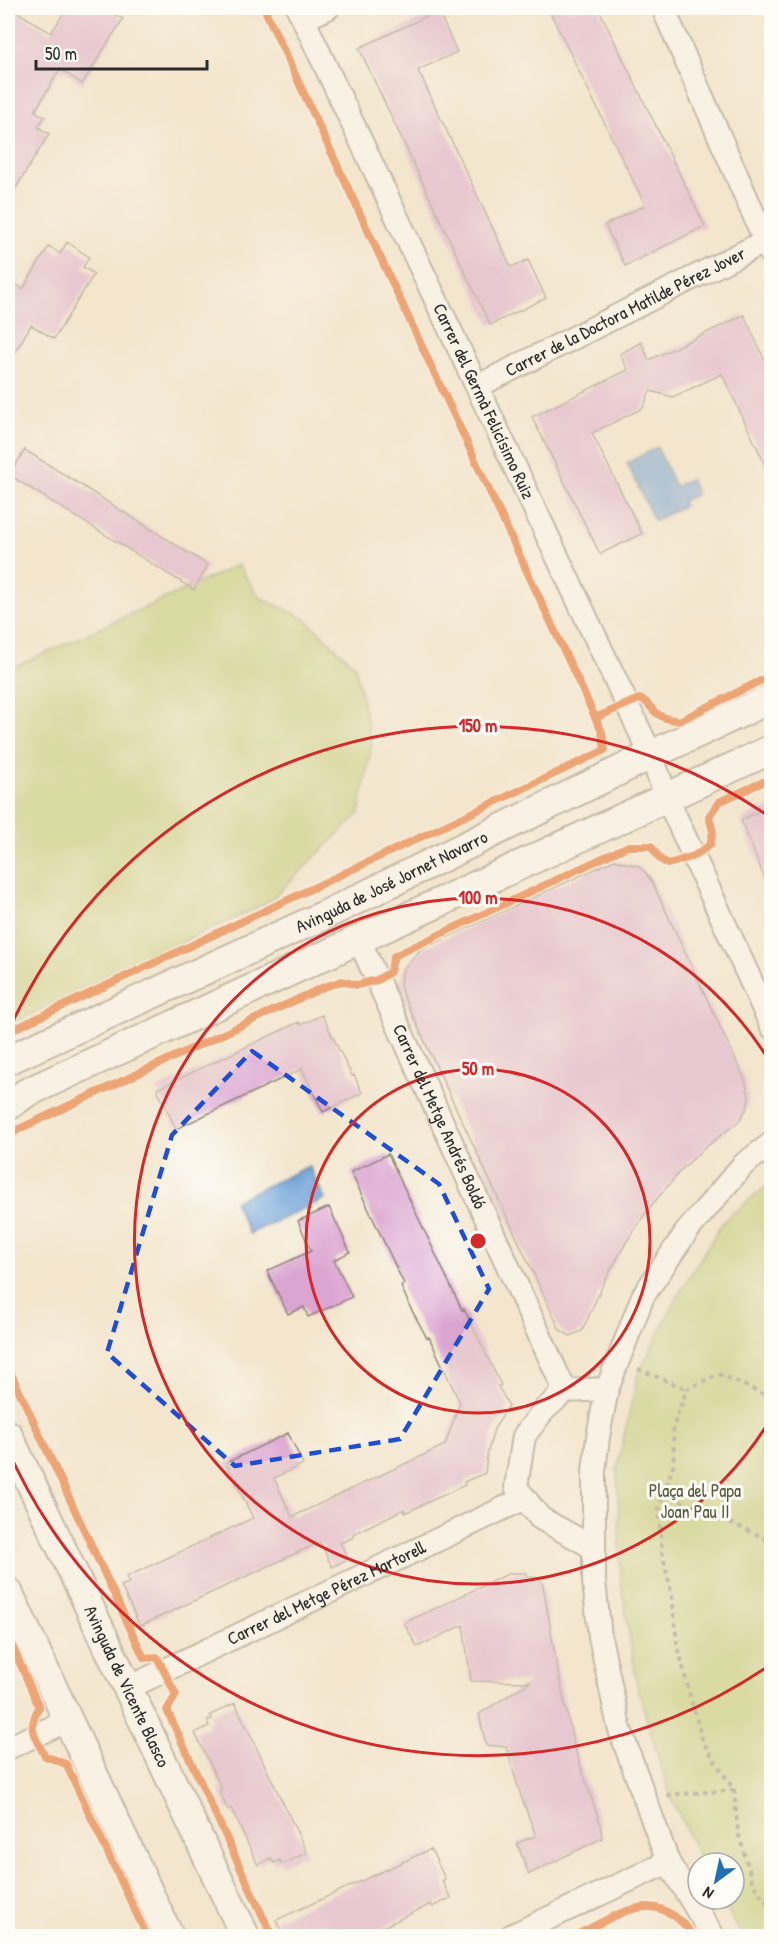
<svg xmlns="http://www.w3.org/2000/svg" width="779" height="1944" font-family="'Patrick Hand',sans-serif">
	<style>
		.green { fill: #bccc6f; stroke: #747c4d; stroke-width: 1.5 }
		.water { fill: #6ca0d8; stroke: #4c6682; stroke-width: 1.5 }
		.building { fill: #dba5d2 }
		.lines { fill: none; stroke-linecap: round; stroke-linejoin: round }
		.minor-casing { stroke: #8f887c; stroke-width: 26 }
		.tertiary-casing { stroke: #8f887c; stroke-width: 32 }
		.path { stroke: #8f887c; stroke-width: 4; stroke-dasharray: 4.5 4.5; stroke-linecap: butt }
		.minor { stroke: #fff; stroke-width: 22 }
		.tertiary { stroke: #fff; stroke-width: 28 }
		.cycleway-casing { stroke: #fdfcf7; stroke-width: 11 }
		.cycleway { stroke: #e8590c; stroke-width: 8 }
		.marked { fill: none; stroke: #1d4ed8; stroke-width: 4.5; stroke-dasharray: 12 8; stroke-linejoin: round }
		.ring { fill: none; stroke: #d62828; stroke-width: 3 }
		.labels { text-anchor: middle; stroke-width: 6; stroke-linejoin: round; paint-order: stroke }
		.street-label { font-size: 18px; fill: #2b2b2b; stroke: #fdfcf7 }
		.park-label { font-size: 18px; fill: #565b3f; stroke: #fdfcf7 }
		.centre { fill: #d62828; stroke: #fdfcf7; stroke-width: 3 }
		.ring-label { font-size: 18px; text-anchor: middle; font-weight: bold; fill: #d62828; stroke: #fdfcf7; stroke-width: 6; stroke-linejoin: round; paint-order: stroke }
	</style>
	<rect width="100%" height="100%" fill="#fdfcf7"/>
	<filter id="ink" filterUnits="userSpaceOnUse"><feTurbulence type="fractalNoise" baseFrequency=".0167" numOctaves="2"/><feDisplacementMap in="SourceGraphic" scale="12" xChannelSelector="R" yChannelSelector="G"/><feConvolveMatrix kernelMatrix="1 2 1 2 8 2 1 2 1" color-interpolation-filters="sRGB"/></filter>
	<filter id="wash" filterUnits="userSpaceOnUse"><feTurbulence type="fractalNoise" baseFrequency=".008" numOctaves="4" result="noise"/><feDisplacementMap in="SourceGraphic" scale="24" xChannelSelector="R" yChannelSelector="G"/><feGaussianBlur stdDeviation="1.35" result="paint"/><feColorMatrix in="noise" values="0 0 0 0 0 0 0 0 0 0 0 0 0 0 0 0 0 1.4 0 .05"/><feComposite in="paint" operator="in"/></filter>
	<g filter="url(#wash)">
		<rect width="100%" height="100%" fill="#f3e6cd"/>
		<path class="green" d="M238,565l21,32 45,21 51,48 17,78 -13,70 -91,89 -152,69 -108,54v-356z
			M771,1183l1,753h-29l-23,-37h14v-36h-32l-31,-65 -33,-107 -17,-108 -4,-115 21,-94 42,-82 44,-72z"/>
		<path class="water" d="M657,447l18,39 15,-7 7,15 -15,7 2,5 -30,15 -27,-58z
			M309,1166l16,33 -76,35 -15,-33z"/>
		<g id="blocks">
			<path class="building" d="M8,8h3l40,25 16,-25h38l18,11 -41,65 -22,-15 -25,42 10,6 -7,10 11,7 -41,67z
				M548,8h50l107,218 -80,40 -20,-41 40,-20z
				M438,11l19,41 -39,18 93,197 17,-7 18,38 -56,27 -131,-277z
				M67,242l22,15 -6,10 11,7 -40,65 -23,-14 -23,39v-85l15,10 26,-43 11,8z
				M744,315l27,59v103l-49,-103 -49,23 -23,-6 -7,17 -51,25 50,101 -42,20 -68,-137 96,-47 -8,-16 21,-12 8,18z
				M25,450l183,115 -14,25 -185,-115z
				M771,806v88l-30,-74z
				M614,860l24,6 7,6 7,10 93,198 4,17 -2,11 -8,13 -33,26 -24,22 -35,42 -20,30 -24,43 -21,47 -12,5 -10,-6 -157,-335 -3,-11 3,-15 17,-19z
				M322,1015l30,61 2,-1 8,18 -39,19 -21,-43 -126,60 -19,-40 142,-67 1,3z
				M388,1154l74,156 2,-1 23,47 14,29 -3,1 11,20 -15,23 -7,26 -2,18 -21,9 1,3 -60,28 -1,-4 -51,25 1,3 -14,6 8,16 -16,8 -12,-25 -180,84 -19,-40 8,-3 -3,-6 127,-59 -27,-55 62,-30 15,31 -29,14 18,39 153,-72 15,-42 -31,-66 -2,1 -17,-31 -9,-21 3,-2 -53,-112z
				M329,1207l21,45 -16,8 18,37 -44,20 -4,-10 -16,7 -21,-43 44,-20 -13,-30z
				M510,1573h16l1,4 12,1 4,7 15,87 16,74 26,77 2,15 -73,36 -12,-31 19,-7 -15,-40 -15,-49 -20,-2 -7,-31 51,-32 -59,-1 -8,-56 -46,22 -13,-24z
				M235,1703l72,150 -25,11 -2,-4 -6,3 -3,-5 -13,7 -27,-57 -3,2 -9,-19 3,-2 -27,-56 14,-7 -2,-5 5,-2 -2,-4z
				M431,1849l14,30 -3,2 9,17 -19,9 -1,-3 -46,22 1,3 -16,7h-86l-8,-16z"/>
		</g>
	</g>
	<g filter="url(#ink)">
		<use href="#blocks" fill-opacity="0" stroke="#8f887c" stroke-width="1.5"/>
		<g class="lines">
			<defs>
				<g id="minor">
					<path id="s1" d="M298,8l353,747 15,41 106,231"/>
					<path d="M663,8l109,248"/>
					<path d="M304,19l24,-11"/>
					<path id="s2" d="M478,386l294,-148"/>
					<path id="s3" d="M359,940l206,451"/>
					<path d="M594,1548l-54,-30 -24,-31 8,-51 19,-25 22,-20 42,-2"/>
					<path id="s4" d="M128,1688l397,-190"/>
					<path d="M8,1748l60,-28"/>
					<path d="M511,1936l157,-74"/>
					<path d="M713,1936l-45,-74 -49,-135 -19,-90 -6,-56v-110l4,-34 9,-48 36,-93 44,-65 56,-66 29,-22"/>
				</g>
				<g id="tertiary">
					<path id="s5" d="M8,1060l319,-146 324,-159 121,-57"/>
					<path d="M8,1106l18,-13 746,-344"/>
					<path id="s6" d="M8,1435l237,501"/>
					<path d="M8,1592l161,344"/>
				</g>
			</defs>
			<use href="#minor" class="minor-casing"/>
			<use href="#tertiary" class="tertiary-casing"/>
			<path class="path" d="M638,1369l49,20
				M772,1398l-53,-24 -32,15 -14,38 1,36 -15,44 3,45 10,44 5,46 12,50 14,50 31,48 4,42 15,52 19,26
				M664,1494l108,47
				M667,1795l67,-5"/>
			<use href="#minor" class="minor"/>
			<use href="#tertiary" class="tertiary"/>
			<defs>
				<path id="cycleway" d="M595,718l44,-19c9,2 9,6 16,13 6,6 15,7 24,9l93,-46
					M8,1032l597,-282 -3,-18 -338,-724
					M8,1137l11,-8 305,-142 18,-6 15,4 20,-5 13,-8 4,-16 234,-110h23l9,13 8,5 26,-8 16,-11 3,-13 -4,-16 10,-14 53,-24
					M8,1367l136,291 13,-1 19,38 -9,15 105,226
					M8,1636l31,71c-12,23 -5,28 6,49l21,8 81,172
					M574,1936c46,-21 82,-53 119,0"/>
			</defs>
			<use href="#cycleway" class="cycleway-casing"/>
			<use href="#cycleway" class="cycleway"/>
		</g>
	</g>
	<path d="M0 0H779V1944H0ZM252,1051l187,133 50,105 -89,150 -165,27 -128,-113 65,-218z" fill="#f3e6cd" fill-opacity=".55" fill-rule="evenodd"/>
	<path class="marked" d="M252,1051l187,133 50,105 -89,150 -165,27 -128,-113 65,-218z"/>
	<g class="ring">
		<circle cx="478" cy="1241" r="172"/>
		<path d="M770 1420A343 343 0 1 1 770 1062"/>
		<path d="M770 1665A515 515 0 0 1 8 1450M8 1032A515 515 0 0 1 770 817"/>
	</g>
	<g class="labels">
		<g class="street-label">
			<text dy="6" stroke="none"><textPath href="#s2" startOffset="165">Carrer de la Doctora Matilde Pérez Jover</textPath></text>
			<text dy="6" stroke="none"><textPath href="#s1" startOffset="435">Carrer del Germà Felicísimo Ruiz</textPath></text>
			<text dy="6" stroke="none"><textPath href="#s5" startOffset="423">Avinguda de José Jornet Navarro</textPath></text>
			<text dy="6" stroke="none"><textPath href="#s3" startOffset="194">Carrer del Metge Andrés Boldó</textPath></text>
			<text dy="6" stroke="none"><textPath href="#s4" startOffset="220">Carrer del Metge Pérez Martorell</textPath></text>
			<text dy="6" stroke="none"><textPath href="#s6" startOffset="278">Avinguda de Vicente Blasco</textPath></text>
		</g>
		<g class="park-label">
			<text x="695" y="1497">Plaça del Papa<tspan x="695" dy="21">Joan Pau II</tspan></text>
		</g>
	</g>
	<circle cx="478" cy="1241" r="9" class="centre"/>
	<g class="ring-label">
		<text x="478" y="732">150 m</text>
		<text x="478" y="904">100 m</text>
		<text x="478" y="1075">50 m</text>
	</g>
	<rect width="779" height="1944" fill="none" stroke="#fdfcf7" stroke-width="30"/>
	<g transform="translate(716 1881) rotate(213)"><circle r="28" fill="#fdfcf7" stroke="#a9a8a5" stroke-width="1.5"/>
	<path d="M0-4.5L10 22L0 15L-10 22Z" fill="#1f6fb2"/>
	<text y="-9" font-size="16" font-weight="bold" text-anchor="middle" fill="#2b2b2b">N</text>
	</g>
	<path d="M36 60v9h171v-9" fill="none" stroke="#2b2b2b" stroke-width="3"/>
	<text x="45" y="60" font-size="18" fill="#2b2b2b" stroke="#fdfcf7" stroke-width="4.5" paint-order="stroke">50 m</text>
</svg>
